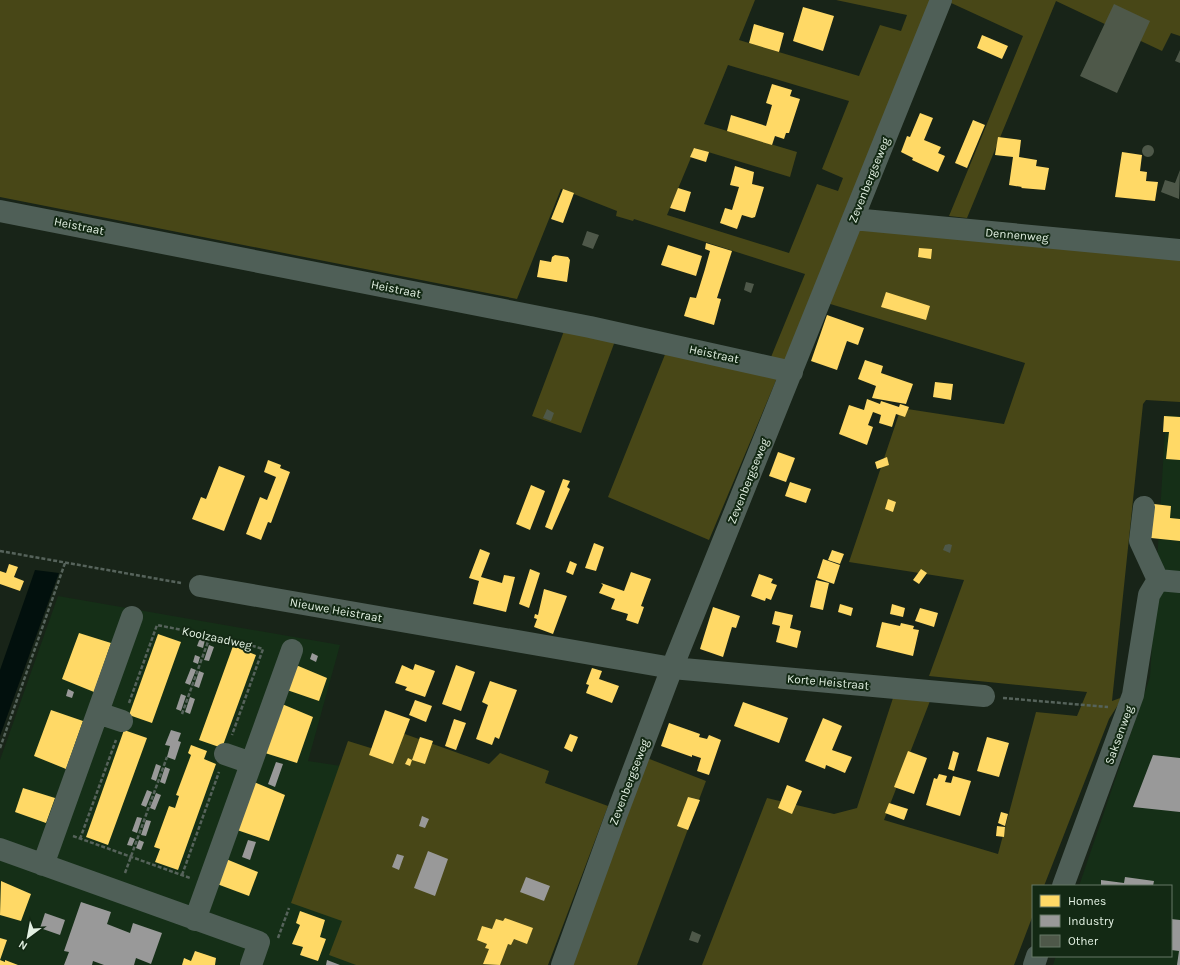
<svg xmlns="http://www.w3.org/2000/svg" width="1180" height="965" font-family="Karla,sans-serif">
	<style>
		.built { fill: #152f17 }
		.green { fill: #484717; fill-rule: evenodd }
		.water { fill: #02100d }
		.homes { fill: #ffd966 }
		.industry { fill: #999 }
		.building { fill: #4e5849 }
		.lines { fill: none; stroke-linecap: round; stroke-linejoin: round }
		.path { stroke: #56635b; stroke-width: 2.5; stroke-dasharray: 4 2; stroke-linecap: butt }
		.minor { stroke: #4f5f57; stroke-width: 22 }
		.labels { text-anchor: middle; stroke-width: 4; stroke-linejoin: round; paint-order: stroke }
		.street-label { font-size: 12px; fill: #e3f1e3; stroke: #132914 }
	</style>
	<rect width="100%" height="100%" fill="#182418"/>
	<path class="built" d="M1166,415l14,1v549h-127l3,-9h115v-70h-92l71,-209z
		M58,596l282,49 -32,116 300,45 -65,159h-543v-205z"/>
	<path class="green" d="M0,0h755l-16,40 120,36 21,-51 21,6 6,-16 -71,-15h97l-148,366 -16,-4 36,-88 -171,-55 -1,2 -17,-5 1,-5 -56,-22 -44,110 -517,-102zM728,65l121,36 -27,68 21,9 -5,13 -21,-7 -28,69 -122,-38 28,-67 95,29 7,-25 -93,-28z
		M949,0h231v36l-9,-3 -9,18 -106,-50 -89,217 -18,-2 74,-180 -74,-34z
		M858,227l322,33v142l-34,-2 -3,4 -31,297 11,-4 -14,22 -65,167h-11v29l-19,50h-312l65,-167 67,16 23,-6 36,-110 37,3 -46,119 114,34 38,-142 41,4 10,-24 -158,-16 35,-96 -115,-18 52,-154 103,16 21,-61 -198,-60z
		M564,331l51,10 -34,92 -49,-17z
		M666,352l111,26 -68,162 -101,-43z
		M402,733l87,31 11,-11 49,18 -4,12 63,23 -60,159h-192l-27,-10 13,-34 -51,-18 57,-162 42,13z
		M647,758l59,23 -69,184h-66z"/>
	<path class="water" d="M35,570l24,3 -59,163v-66z"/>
	<path class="homes" d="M803,7l31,9 -11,35 -30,-10z
		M754,24l30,9 -5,19 -30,-9z
		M982,35l26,11 -6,13 -25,-11z
		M772,84l20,6 -2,6 10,3 -11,34h-3l-2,6 -9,-3 -3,9 -45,-14 4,-16 35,11 6,-21 -6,-2z
		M920,113l13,5 -9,22 17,7 -3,6 7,3 -7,16 -26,-12 1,-2 -12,-6 6,-16 3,1z
		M973,120l12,5 -18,43 -12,-5z
		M998,137l23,3 -2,17 18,3 -1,6 13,2 -4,22 -24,-2 1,-1 -13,-2 4,-28 -18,-2z
		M694,148l15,4 -3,10 -16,-5z
		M1122,152l20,3 -2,16 7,1 -1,9 12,1 -3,19 -40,-4z
		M735,166l19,6 -2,12 12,3 -9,30 -3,1 -10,-3 -5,14 -17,-6 5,-15 7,2 7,-23 -9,-2z
		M678,188l13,4 -6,20 -15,-4z
		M563,189l11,4 -11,30 -12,-4z
		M706,243l26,8 -15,47 4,1 -7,26 -30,-9 6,-19 6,1 9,-29 5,-18 -5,-2z
		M668,245l34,11 -6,20 -35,-11z
		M919,248l13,1 -1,10 -13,-2z
		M555,255l13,2 2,3 -3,22 -30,-5 3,-17 11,2 1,-5z
		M886,292l44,14 -4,14 -45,-13z
		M827,315l37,13 -6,17 -11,-4 -10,29 -26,-9z
		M865,360l18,6 -2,7 32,11 -7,20 -34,-6 4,-12 -18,-7z
		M935,382l18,2 -2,16 -18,-3z
		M867,399l13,5 1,-3 18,6 1,-3 9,3 -4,10 -9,-3 -4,13 -13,-4 2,-8 -8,-3 -5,13 5,2 -6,18 -28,-11 10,-29 15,5z
		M1164,416l16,1v43l-14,-1 3,-27h-6z
		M778,452l17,6 -9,24 -17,-6z
		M887,457l2,8 -12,4 -2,-7z
		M268,460l13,5 -1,3 10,4 -19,51 -3,-1 -7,18 -15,-6 14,-37 7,3 9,-23 -12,-5z
		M219,466l26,10 -21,55 -32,-12 9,-22 5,2z
		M563,479l7,2 -3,6 3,2 -18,41 -7,-3z
		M790,482l21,7 -5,14 -21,-7z
		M531,485l14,6 -15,39 -14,-6z
		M888,499l8,3 -3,10 -8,-3z
		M1154,504l17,2 -1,12 10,1v22l-29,-3z
		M594,543l10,4 -8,24 -11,-3z
		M480,549l10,4 -9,24 21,6 2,-8 11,2 -9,35 -33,-8 6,-23 -10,-3z
		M832,550l12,4 -4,10 -12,-4z
		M823,559l17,6 -6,19 -17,-6z
		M570,561l7,3 -4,11 -7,-3z
		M9,564l9,3 -4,10 10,4 -4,10 -20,-7v-13l6,2z
		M530,569l10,4 -11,35 -10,-4z
		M921,569l6,4 -8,11 -6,-4z
		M631,572l20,7 -10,27 3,1 -6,17 -12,-4 2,-6 -17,-5 4,-10 -16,-6 4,-8 -2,-2 23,8z
		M759,574l14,5 -2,4 6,2 -6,15 -5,-2 -1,3 -14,-5z
		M816,580l13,3 -6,27 -13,-3z
		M544,589l23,7 -14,38 -19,-7 3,-8 -3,-1 1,-4 3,1z
		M840,604l13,4 -2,8 -13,-4z
		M892,604l13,4 -2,9 -13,-3z
		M713,607l27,9 -4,12 -4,-1 -9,30 -23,-8z
		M920,608l18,5 -4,14 -19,-6z
		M775,611l18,4 -3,13 11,3 -4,17 -21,-6 4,-16 -8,-2z
		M882,622l18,4 1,-3 13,3 -1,3 6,1 -6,26 -37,-9z
		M79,633l32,10 -17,49 -32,-13z
		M158,634l23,8 -29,81 -23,-8z
		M233,646l23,9 -34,93 -23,-8z
		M415,664l20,7 -10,26 -20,-7 2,-3 -12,-4 7,-18 11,5z
		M296,665l31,13 -8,23 -32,-11z
		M456,665l19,7 -14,39 -19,-7z
		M592,668l10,3 -3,8 20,7 -7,17 -26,-10 3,-8 -3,-1z
		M490,681l27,9 -18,49 -4,-2 -3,8 -16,-6 12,-34 -6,-3z
		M415,700l17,6 -6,16 -17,-7z
		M743,702l45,16 -9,25 -45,-17z
		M282,704l31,13 -16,46 -32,-10z
		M51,710l32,11 -17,48 -32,-13z
		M385,710l25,9 -17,45 -24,-9z
		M823,718l19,8 -10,24 20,7 -7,16 -19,-8 -1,4 -20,-8z
		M454,719l12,4 -10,27 -11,-4z
		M669,723l31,11 -1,3 8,2 2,-4 12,5 -12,35 -12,-4 4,-13 -9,-3v2l-31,-11z
		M124,730l23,8 -39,107 -22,-8z
		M570,734l8,3 -6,15 -8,-4z
		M420,737l13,4 -8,23 -13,-4 -2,6 -5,-2 3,-6 4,2z
		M987,737l22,6 -10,34 -22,-6z
		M191,745l16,6 -3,8 12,5 -38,106 -23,-8 5,-13 -6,-2 15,-41 6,2 4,-12 -3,-1 15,-40 -3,-2z
		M908,751l19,7 -13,36 -20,-7z
		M953,751l6,2 -5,18 -6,-2z
		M939,774l8,2 -2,6 6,1 2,-7 18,5 -11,35 -34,-11 8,-27 3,1z
		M254,782l31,13 -16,46 -32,-11z
		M787,785l15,6 -10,23 -14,-6z
		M23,788l32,10 -9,25 -31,-11z
		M688,797l12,3 -12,30 -11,-4z
		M889,803l19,6 -4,11 -19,-7z
		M1001,812l7,2 -3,12 -7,-3z
		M997,826l8,1 -1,10 -8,-1z
		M226,859l32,13 -9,24 -32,-12z
		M1,881l30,13 -10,27 -21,-6z
		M300,911l25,9 -5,17 6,2 -8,22 -18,-6 3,-8 -11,-3 8,-19 -4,-2z
		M505,918l28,10 -6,16 -13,-5 -3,6 -3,-1 -8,21 -17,-1 6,-15 -4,-1 2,-4 -10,-4 5,-14 10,3 4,-10 7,2z
		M0,938l7,2 -7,20z
		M195,951l21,7 -1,7h-33l2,-7 7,3z
		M0,960l5,2v-2l13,5h-18z"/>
	<path class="industry" d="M200,638l5,2 -2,8 -6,-2z
		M209,645l5,2 -5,14 -5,-1z
		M312,653l6,3 -2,6 -6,-3z
		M195,655l5,2 -2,7 -5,-2z
		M191,668l5,2 -6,15 -5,-2z
		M199,671l5,2 -5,15 -5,-2z
		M68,689l6,3 -2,6 -6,-2z
		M181,694l5,2 -5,15 -5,-2z
		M190,697l5,2 -5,15 -5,-2z
		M171,730l10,3 -3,8 3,1 -6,18 -8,-3 3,-11 -5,-1z
		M1153,755l27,3v54l-47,-5z
		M276,762l7,2 -8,23 -7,-3z
		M156,764l5,2 -5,15 -5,-2z
		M165,767l5,2 -5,15 -5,-2z
		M147,790l5,2 -6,15 -5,-2z
		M156,793l5,2 -6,15 -5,-2z
		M422,816l7,3 -4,9 -6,-2z
		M137,817l5,1 -5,15 -5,-2z
		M146,820l5,1 -5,15 -5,-1z
		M130,837l5,2 -3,7 -5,-1z
		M139,840l5,2 -3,8 -5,-2z
		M248,840l8,2 -6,18 -8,-3z
		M428,851l20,8 -13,37 -21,-8z
		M397,854l7,2 -5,14 -7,-3z
		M526,877l24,9 -6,15 -24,-9z
		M1125,877l29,4 -1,5h-52v-6l23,3z
		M81,902l30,10 -4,12 23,9 3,-10 29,10 -11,31 -15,-6 -2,7h-30l-11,-4 -1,4h-28l5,-13 -5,-1z
		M45,913l20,7 -5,15 -20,-7z
		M1171,919l9,1v45h-3l2,-14 -8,-1z
		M327,960l13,5h-14z"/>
	<path class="building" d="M1114,4l36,17 -33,72 -37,-17z
		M1180,50v13l-5,-2z
		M1142 151a6 6 0 1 1 12 0a6 6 0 1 1-12 0Z
		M1180,170l-1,29 -18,-7 4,-12 10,3z
		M587,231l12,4 -6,14 -11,-4z
		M746,282l8,2 -3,9 -7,-3z
		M547,409l7,4 -3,8 -8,-3z
		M949,544l3,1 -2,8 -7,-3 2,-5z
		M692,931l9,4 -3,8 -9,-3z"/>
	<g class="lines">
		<path class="path" d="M0,551l181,32
			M1003,698l105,9
			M129,703l28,-78 80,16 26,8 -31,86
			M182,714l28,-78
			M0,748l65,-185
			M73,836l117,42
			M80,839l36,-99
			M125,873l42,-116
			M182,875l37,-103
			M278,938l11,-30"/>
		<path class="minor" d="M0,211l590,116 202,45
			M853,219l327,31
			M1144,507l-4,34 18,39
			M1158,580l22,2
			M200,586l472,82 312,28
			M98,713l24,8
			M225,754l26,9
			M0,849l259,93 -8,23
			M43,865l89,-248
			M1063,886l70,-191 16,-100 9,-15
			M195,920l97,-270
			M562,965l54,-149 56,-148 269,-668
			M1034,965l3,-9"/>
	</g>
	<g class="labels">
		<g class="street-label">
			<text transform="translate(869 180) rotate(-68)" y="4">Zevenbergseweg</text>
			<text transform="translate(79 226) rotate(11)" y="4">Heistraat</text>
			<text transform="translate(1017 235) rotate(5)" y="4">Dennenweg</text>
			<text transform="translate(396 289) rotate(11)" y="4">Heistraat</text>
			<text transform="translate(714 354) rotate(12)" y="4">Heistraat</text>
			<text transform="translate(748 481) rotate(-68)" y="4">Zevenbergseweg</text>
			<text transform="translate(336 610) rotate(10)" y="4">Nieuwe Heistraat</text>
			<text transform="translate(217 638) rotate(12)" y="4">Koolzaadweg</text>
			<text transform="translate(828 682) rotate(5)" y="4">Korte Heistraat</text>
			<text transform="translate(1119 735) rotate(-70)" y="4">Saksenweg</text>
			<text transform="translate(629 782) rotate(-69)" y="4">Zevenbergseweg</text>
		</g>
	</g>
	<rect x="1032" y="885" width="140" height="72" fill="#132914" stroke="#667967"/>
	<rect x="1040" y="895" width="20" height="12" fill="#ffd966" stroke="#667967"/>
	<text x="1068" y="905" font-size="12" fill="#e3f1e3">Homes</text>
	<rect x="1040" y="915" width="20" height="12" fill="#999999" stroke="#667967"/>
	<text x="1068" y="925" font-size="12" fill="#e3f1e3">Industry</text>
	<rect x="1040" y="935" width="20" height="12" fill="#4e5849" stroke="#667967"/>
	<text x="1068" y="945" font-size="12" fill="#e3f1e3">Other</text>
	<g transform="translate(28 937) rotate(212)" stroke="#132914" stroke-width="3" paint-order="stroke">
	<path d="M0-3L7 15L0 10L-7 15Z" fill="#e3f1e3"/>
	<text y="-6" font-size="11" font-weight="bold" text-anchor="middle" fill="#e3f1e3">N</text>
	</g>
</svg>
